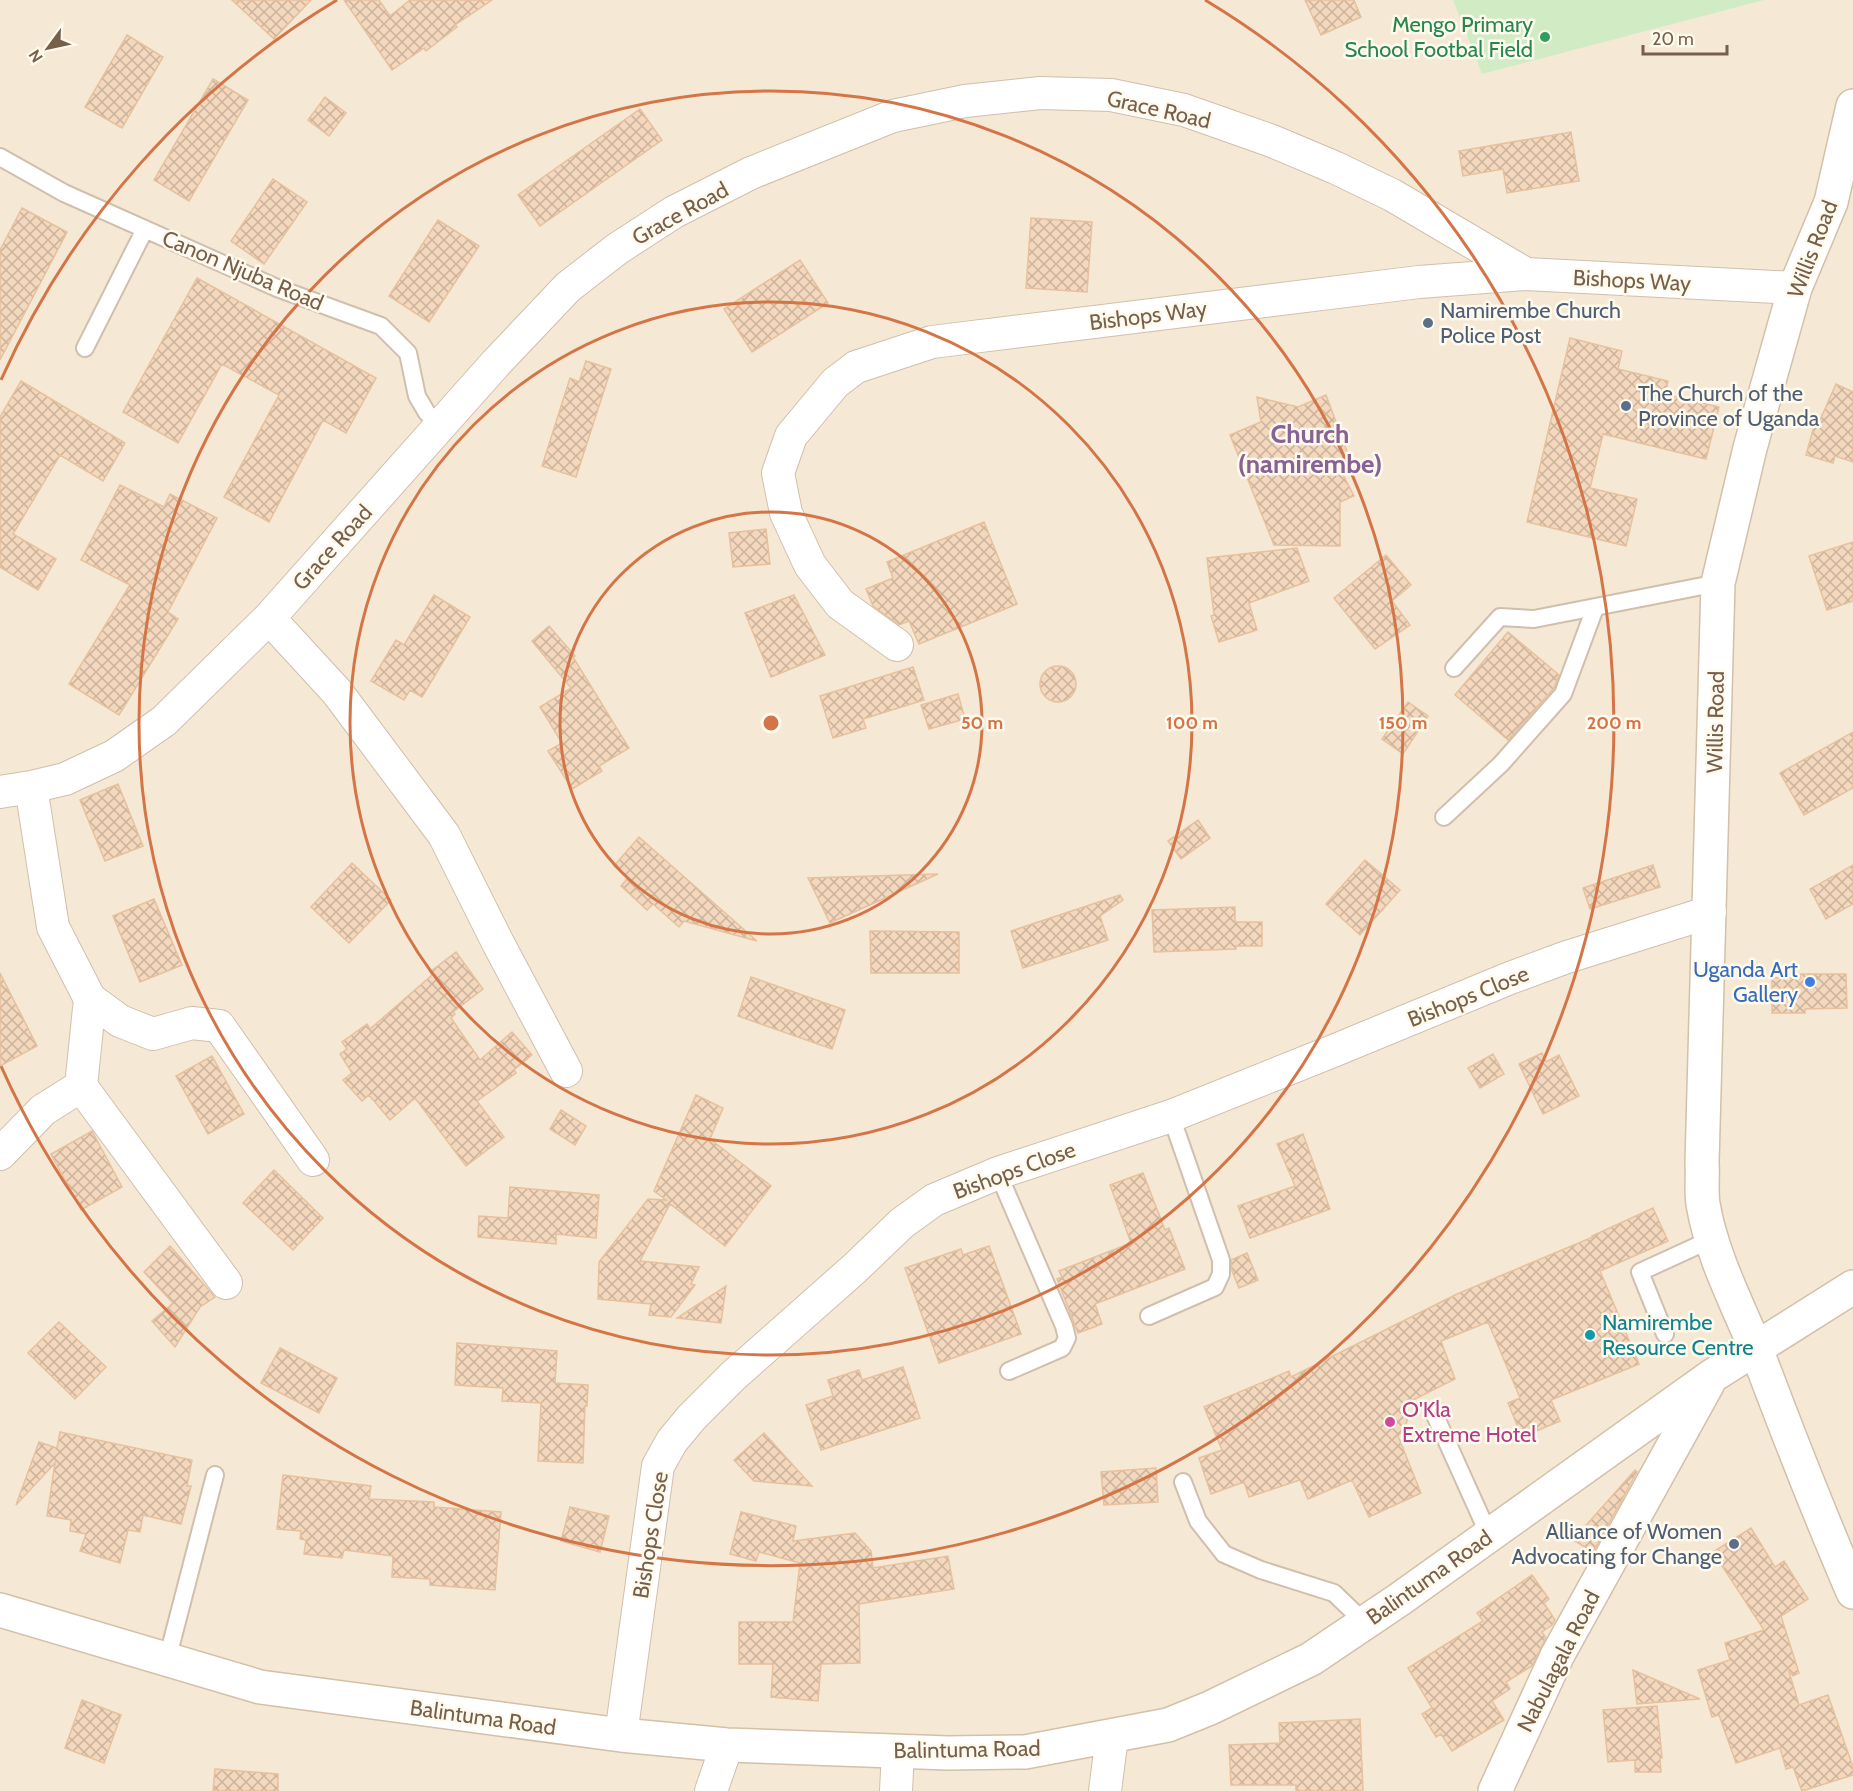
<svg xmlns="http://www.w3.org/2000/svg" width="1853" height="1791" font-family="Cabin,sans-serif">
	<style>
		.residential { fill: #f5e9d5 }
		.green { fill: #d1ecc4 }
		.building { fill: url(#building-cross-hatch); stroke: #e7c09d; stroke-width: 1.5 }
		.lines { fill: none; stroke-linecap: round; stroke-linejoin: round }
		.lane-casing { stroke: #d0bfac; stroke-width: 20 }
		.street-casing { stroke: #d0bfac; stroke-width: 34 }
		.secondary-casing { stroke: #d3c0a9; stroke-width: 36 }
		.lane { stroke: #fff; stroke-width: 16 }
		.street { stroke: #fff; stroke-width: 32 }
		.secondary { stroke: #fff; stroke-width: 33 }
		.ring { fill: none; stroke: #d47548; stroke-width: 3 }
		.leisure-dot { fill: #2e9e5b; stroke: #fffaee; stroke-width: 2 }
		.service-dot { fill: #5c6f8a; stroke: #fffaee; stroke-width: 2 }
		.shop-dot { fill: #3f7fe0; stroke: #fffaee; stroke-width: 2 }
		.culture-dot { fill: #0f9aa8; stroke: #fffaee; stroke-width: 2 }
		.hotel-dot { fill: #d1479c; stroke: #fffaee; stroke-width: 2 }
		.labels { text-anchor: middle; stroke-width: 5; stroke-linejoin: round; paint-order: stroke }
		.leisure-label { font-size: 22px; fill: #27864d; stroke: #fffaee; text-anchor: end }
		.street-label { font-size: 22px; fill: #785f4a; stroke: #fffaee }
		.service-label { font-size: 22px; fill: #4e5e75; stroke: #fffaee; text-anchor: start }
		.shop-label { font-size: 22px; fill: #366cbe; stroke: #fffaee; text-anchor: end }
		.culture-label { font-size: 22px; fill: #0d838f; stroke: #fffaee; text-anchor: start }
		.hotel-label { font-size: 22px; fill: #b23c85; stroke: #fffaee; text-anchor: start }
		.quarter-label { font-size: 26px; font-weight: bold; fill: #886195; stroke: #fffaee }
		.centre { fill: #d47548; stroke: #fffaee; stroke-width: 3 }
		.ring-label { font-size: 18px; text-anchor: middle; font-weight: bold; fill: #d47548; stroke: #fffaee; stroke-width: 5; stroke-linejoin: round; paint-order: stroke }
	</style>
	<defs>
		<pattern id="building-cross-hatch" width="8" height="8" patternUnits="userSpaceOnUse" patternTransform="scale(1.5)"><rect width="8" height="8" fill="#f4d8bd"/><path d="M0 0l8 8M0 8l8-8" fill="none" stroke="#cab29c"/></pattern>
	</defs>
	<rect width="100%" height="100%" fill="#fdf7e7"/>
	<path class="residential" d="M0,0h1853v1791h-1853z"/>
	<path class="green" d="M1453,0h311l-282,74z"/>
	<path class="building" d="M232,0h79l-37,39z
		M344,0h35l11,16 20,-16h82l-37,25 2,2 -31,24 -2,-3 -32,22z
		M1305,0h49l7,17 -40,18z
		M127,35l36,22 -41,71 -37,-21z
		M213,79l35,21 -59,101 -35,-21z
		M325,97l21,16 -17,23 -21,-16z
		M640,109l22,31 -122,86 -22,-31z
		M1571,132l8,49 -72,12 -4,-24 -40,7 -4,-25z
		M273,179l34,23 -43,62 -33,-23z
		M22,208l45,24 -67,128v-110z
		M1031,218l61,4 -5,70 -61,-4z
		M438,220l41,26 -50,76 -40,-26z
		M800,260l28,43 -76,49 -28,-43z
		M197,278l179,100 -30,55 -23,-13 -54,102 -45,-25 55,-102 -57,-31 -44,79 -55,-31z
		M1570,338l52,13 -4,18 50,12 -3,13 54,13 -13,52 -103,-25 -13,54 47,11 -11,47 -99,-24z
		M586,361l25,8 -35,108 -34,-11 28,-88 9,4z
		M21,381l104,62 -22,38 -43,-26 -47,79 43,25 -18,31 -38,-23v-150z
		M1836,384l17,8v70l-18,-6 -2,7 -27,-8 10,-36 4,1z
		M1326,395l25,67 -12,5 15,29 -14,6v44l-66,-1 -44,-110 31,-13 -4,-25 41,10z
		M120,485l44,22 6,-13 47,24 -49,94 10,7 -59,96 -50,-31 61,-99 -49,-25z
		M984,522l33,82 -98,40 -10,-23 -10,4 -26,-19 -7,-17 27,-11 -6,-16z
		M766,529l4,35 -37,3 -4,-34z
		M1853,542v59l-26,9 -18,-54z
		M1297,548l12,33 -60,22 8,27 -38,12 -8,-26 3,-1 -7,-57z
		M1386,555l25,30 -19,16 18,24 -35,24 -41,-51z
		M434,595l36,22 -48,80 -12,-7 -6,10 -33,-19 25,-41 8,5z
		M794,595l31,60 -54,22 -26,-64z
		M549,626l26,30 -2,1 56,91 -30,18 3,5 -30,18 -24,-38 14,-8 -22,-36 31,-19 -39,-47z
		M1508,632l51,43 -5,13 -46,52 -53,-45z
		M1040 684a18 18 0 1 1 36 0a18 18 0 1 1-36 0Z
		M913,667l11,33 -61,19 3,9 -33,10 -13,-42z
		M958,694l7,25 -36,10 -8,-24z
		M1408,702l20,14 -25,38 -21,-15z
		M1853,732v56l-49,27 -24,-42z
		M118,784l25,62 -38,15 -25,-61z
		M1198,820l12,18 -29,21 -13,-18z
		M639,837l118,104 -73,-20 -5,6 -26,-23 -6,6 -26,-24 7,-8 -14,-12z
		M1365,860l35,30 -40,45 -34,-31z
		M352,863l39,37 -42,43 -38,-36z
		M1653,865l7,22 -70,22 -7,-21z
		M1853,865v39l-27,15 -16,-30z
		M938,874l-108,49 -22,-45z
		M1120,895l3,5 -23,16 8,24 -85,28 -12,-37z
		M154,899l28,66 -42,17 -27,-66z
		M1235,907v15h27v24h-26v3l-82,3 -2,-42z
		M870,931l89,1v41h-88z
		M456,952l27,37 -30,23 2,2 -4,4 29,42 32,-28 20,23 -18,15 2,3 -39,28 27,36 -38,29 -51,-68 -25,22 -21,-25 -7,6 -19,-21 9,-7 -12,-19 7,-5 -5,-7 25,-18 3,5 62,-54 -2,-3z
		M0,973l37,73 -37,20z
		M1800,974h46l1,34 -42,1v4h-33v-35h28z
		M751,977l94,33 -13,39 -94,-33z
		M1542,1053l4,9 13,-7 20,41 -36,18 -24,-50z
		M1493,1054l11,20 -24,14 -12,-20z
		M212,1056l32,58 -36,20 -32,-58z
		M696,1095l27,13 -13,31 61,47 -46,60 -55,-42 -30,57 59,6 -8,17 4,1 -24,32 -22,-2 2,-11 -53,-5 1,-37 49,-63 18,1 -12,-9z
		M561,1110l25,16 -11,19 -25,-16z
		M92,1131l30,56 -41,23 -30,-56z
		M1303,1134l27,75 -80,29 -12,-32 57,-20 -18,-42z
		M274,1170l49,48 -30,32 -50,-47z
		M1143,1173l22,57 4,-2 16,41 -90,35 7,20 -24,9 -21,-54 5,-2 -3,-6 72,-28 -21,-58z
		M510,1187l89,8 -3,43 -40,-4v10l-78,-7 1,-21 29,2z
		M1653,1208l15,33 -68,30 39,93 -88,36 9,21 -38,16 -14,-34 12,-5 -32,-76 -47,19 14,38 -50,25 3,13 -3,11 -7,8 23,57 -52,24 -17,-37 -44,19 -8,-19 -51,17 -5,-15 -33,12 -12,-36 23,-8 -18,-43 85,-36 2,6 166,-83 136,-57 -1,-1z
		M170,1246l45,51 -15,10 -25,40 -23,-26 21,-18 -29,-31z
		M989,1246l32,88 -82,29 -34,-95 56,-19 2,6z
		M1247,1253l11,27 -19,8 -7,-17 -1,-11z
		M726,1286l-5,37 -44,-5z
		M59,1322l47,45 -31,32 -47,-46z
		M457,1343l100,8 -2,32 33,2 -1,21h-2l-2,57 -45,-2 3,-58 -39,-2 1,-13 -48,-3z
		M280,1348l57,30 -18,35 -58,-30z
		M903,1367l17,51 -99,32 -15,-45 27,-9 -5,-16 31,-10 3,10z
		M60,1432l132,28 -5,26h4l-10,38 -38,-9 -3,17 -12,-2 -8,33 -40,-12 6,-17 -16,-3 1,-11 -24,-4 8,-53 -39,42 23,-63 18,6z
		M764,1433l48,53 -58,-5 -20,-21z
		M1156,1468l2,34 -54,3 -3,-33z
		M1635,1470l2,2 -44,80 -20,-12z
		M283,1475l88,11 -2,13 65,3v5l67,5 -6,78 -65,-5v-6l-38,-2 1,-21 -49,-6 -2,8 -38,-4 2,-14 -6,-1 1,-8 -24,-2z
		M570,1507l39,9 -9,36 -39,-11z
		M741,1512l55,14 -3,15 62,-8 16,18 2,17 75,-12 6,33 -95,15 1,59 -39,1 -3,37 -47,-4 2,-33h-34v-42h54l7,-59 -41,-11 -3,9 -26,-7z
		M1751,1528l24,39 9,-6 24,38 -27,17 18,57 -6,3 -5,-8 11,37 29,-10 25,72v8l-51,16 -9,-24 -7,2 -6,-21 -44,15 -17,-48 -7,2 -14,-47 32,-10 -5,-17 39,-13 -51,-78z
		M1532,1575l17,24 -5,4 11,17 -3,5 -10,7 4,6 -14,28 -26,16 4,7 -18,12 12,19 -52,31 -11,-17 -5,3 -14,-23 10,-6 -24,-40 75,-47 -6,-8z
		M1633,1670l67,29 -63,5z
		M82,1700l39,15 -17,48 -39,-15z
		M1657,1706l5,52h-2l1,14h-26v-12l-27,2 -5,-52z
		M1360,1719l3,72h-67v-6h-65l-2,-40 51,-2 -1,-20z
		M215,1769l63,5v17h-65z"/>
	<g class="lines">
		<defs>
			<path id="lane" d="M0,157l64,36 213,95 104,38 27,27 9,43 10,17 14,12
				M85,348l60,-119
				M1454,668l46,-51 34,2 184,-36
				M1444,817l57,-53 62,-70 32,-86
				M998,1173l66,153 3,12 -5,10 -53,23
				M1149,1316l66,-29 6,-13v-14l-50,-144
				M1665,1334l-25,-62 72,-33
				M1434,1413l55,122
				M1183,1482l15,39 26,33 37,16 73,23 31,30
				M167,1660l48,-185"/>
			<path id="street" d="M269,618l68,74 107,143 54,108 68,128
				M897,645l-57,-41 -30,-39 -24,-52 -8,-40 13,-37 44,-53 21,-16 76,-25 487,-60 107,-8 269,14
				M31,787l22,140 37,72 30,22 33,13 39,-11 27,3 94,134
				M0,792l31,-5 34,-8 49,-23 50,-35 105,-103 227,-255 72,-76 49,-38 57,-37 77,-39 142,-57 72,-15 75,-8 71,2 73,15 88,31 64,27 56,27 134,79
				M81,1086l9,-87
				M0,1154l43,-44 38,-24 145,197
				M621,1735l37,-269 14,-25 20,-24 41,-41 121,-107 48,-46 32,-23 64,-27 173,-57 167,-67 172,-71 54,-20 146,-46
				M711,1791l16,-46
				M896,1791l2,-39
				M1105,1791l7,-55"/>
			<path id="secondary" d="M1853,106l-22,96 -36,86 -45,160 -32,135 -16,580c1,14 -1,28 1,41 9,53 35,101 55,150 30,80 61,159 95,238
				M0,1610l260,77 361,48 106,10 221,8 77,-1 143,-27 42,-17 101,-49 89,-60 312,-223 141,-89
				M1495,1791l62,-135 151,-273"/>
		</defs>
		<use href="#lane" class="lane-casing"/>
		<use href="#street" class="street-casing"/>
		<use href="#secondary" class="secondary-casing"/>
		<use href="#lane" class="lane"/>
		<use href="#street" class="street"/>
		<use href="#secondary" class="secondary"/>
	</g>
	<g class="ring">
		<circle cx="771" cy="723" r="211"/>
		<circle cx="771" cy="723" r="421"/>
		<circle cx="771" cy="723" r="632"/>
		<path d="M1 380A843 843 0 0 1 337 0M1205 0A843 843 0 1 1 1 1066"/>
	</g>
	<circle class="leisure-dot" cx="1545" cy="37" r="6"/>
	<g class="service-dot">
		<circle cx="1428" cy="323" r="6"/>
		<circle cx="1626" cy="406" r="6"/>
		<circle cx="1734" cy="1544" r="6"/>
	</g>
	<circle class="shop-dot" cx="1810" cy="982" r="6"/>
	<circle class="culture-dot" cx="1590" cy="1335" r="6"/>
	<circle class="hotel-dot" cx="1390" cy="1422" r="6"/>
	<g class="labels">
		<g class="leisure-label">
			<text x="1533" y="32">Mengo Primary<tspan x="1533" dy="25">School Footbal Field</tspan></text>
		</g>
		<g class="street-label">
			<text transform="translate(1159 109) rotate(13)" y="8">Grace Road</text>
			<text transform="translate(680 213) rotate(-29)" y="8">Grace Road</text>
			<text transform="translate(1812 249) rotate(-69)" y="8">Willis Road</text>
			<text transform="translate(243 270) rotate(23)" y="8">Canon Njuba Road</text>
			<text transform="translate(1632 280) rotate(3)" y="8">Bishops Way</text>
			<text transform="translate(1148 315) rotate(-7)" y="8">Bishops Way</text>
			<text transform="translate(332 547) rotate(-48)" y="8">Grace Road</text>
			<text transform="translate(1715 722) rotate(-89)" y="8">Willis Road</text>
			<text transform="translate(1468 996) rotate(-22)" y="8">Bishops Close</text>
			<text transform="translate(1014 1170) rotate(-20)" y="8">Bishops Close</text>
			<text transform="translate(650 1535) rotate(-81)" y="8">Bishops Close</text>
			<text transform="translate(1429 1577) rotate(-35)" y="8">Balintuma Road</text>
			<text transform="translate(1558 1661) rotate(-63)" y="8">Nabulagala Road</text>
			<text transform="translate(483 1717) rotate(8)" y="8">Balintuma Road</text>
			<text transform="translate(967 1749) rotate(-1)" y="8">Balintuma Road</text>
		</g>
		<g class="service-label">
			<text x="1440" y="318">Namirembe Church<tspan x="1440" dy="25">Police Post</tspan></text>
			<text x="1638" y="401">The Church of the<tspan x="1638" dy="25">Province of Uganda</tspan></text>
			<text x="1722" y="1539" text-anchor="end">Alliance of Women<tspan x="1722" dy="25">Advocating for Change</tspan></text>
		</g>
		<g class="shop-label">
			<text x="1798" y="977">Uganda Art<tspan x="1798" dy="25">Gallery</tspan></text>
		</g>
		<g class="culture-label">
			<text x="1602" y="1330">Namirembe<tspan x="1602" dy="25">Resource Centre</tspan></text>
		</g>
		<g class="hotel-label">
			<text x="1402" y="1417">O'Kla<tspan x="1402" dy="25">Extreme Hotel</tspan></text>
		</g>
		<g class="quarter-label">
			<text x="1310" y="443">Church<tspan x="1310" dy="30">(namirembe)</tspan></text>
		</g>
	</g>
	<circle cx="771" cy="723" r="9" class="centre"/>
	<g class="ring-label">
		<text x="982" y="729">50 m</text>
		<text x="1192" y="729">100 m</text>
		<text x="1403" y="729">150 m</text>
		<text x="1614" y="729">200 m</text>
	</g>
	<g transform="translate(48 48) rotate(237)" stroke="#fffaee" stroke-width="4.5" paint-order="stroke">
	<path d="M0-4.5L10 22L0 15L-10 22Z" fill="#785f4a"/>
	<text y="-9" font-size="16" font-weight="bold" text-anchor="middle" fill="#785f4a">N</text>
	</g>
	<path d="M1643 45v9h84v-9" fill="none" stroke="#785f4a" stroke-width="3"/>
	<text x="1652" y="45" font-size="18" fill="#785f4a" stroke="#fffaee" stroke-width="4.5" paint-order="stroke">20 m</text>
</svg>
